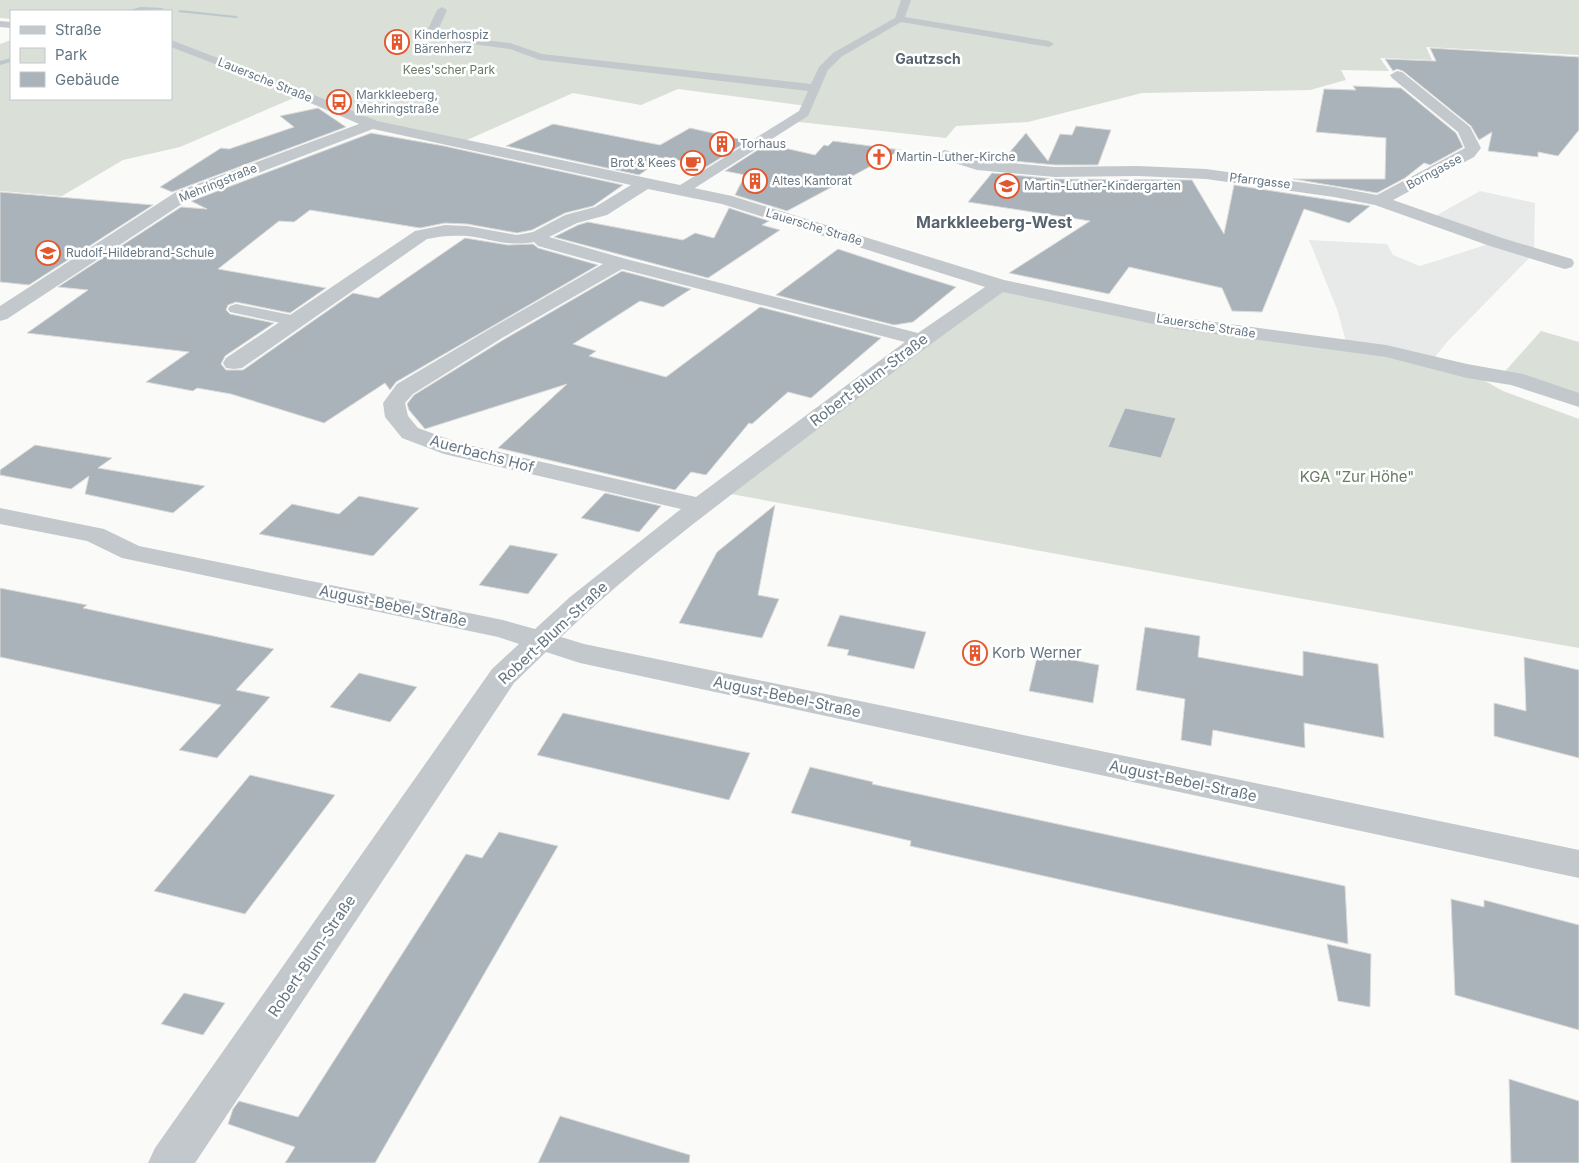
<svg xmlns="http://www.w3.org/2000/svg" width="1579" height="1163" font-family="Inter,sans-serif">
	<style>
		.built { fill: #e8e9e9 }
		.green { fill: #dadfd7 }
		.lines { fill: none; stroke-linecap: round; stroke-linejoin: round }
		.stream { fill: #bbc7cb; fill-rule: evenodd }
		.building { fill: #aab3b9; stroke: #dcdcda }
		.lane { fill: #c3c8cc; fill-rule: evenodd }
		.street { fill: #c3c8cc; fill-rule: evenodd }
		.labels { text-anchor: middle; stroke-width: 5; stroke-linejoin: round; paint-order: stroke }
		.far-poi-label { font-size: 12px; fill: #657683; stroke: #fff; text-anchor: start }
		.far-park-label { font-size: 12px; fill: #687a64; stroke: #fff }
		.far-street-label { font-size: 12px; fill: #657683; stroke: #fff }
		.far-neighbourhood-label { font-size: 14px; font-weight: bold; fill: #57646e; stroke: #fff }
		.street-label { font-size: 15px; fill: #657683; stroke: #fff }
		.park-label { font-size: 15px; fill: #687a64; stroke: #fff }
		.poi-label { font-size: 15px; fill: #657683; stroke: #fff; text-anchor: start }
		.far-district-label { font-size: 16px; font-weight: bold; fill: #57646e; stroke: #fff }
	</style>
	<rect width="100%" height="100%" fill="#fafaf8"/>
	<path class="built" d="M1480,191l55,12 -1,50 -87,89 -16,20 -84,-17 -10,-36 -28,-69 78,4 6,11 27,11 75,-24 -65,-23z"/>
	<path class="green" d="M0,0h1579v55l-153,-8 6,13 -52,-2 9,13 -48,-1 5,10 -36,10 -168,3 -114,29 -72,4 -10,12 -156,-17 17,-15 -129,-17 -37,16 -68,-12 -115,51 -86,-20 -69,-30 -123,53 -57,13 -61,36 -62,-5v-147l11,-4v59h160v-88h-160v8l-11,-1z
		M1000,285l177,38 181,24 109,24 36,20 76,28v229l-342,-61 -517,-95z
		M1541,331l38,11v58l-79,-23z"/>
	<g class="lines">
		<path class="stream" d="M141,7l21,1 2,1 -38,2z
			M180,10l56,6 2,1 -2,1 -58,-6z
			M11,58v4l-11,3v-4z"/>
	</g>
	<path class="building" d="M1430,48l149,9v73l-21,26 -20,-4v5l-50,-6 4,-19 -13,8 -8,-14 -68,-55 -6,-2 -4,2 -8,-12 51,2z
		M1353,86l48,2 55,45 7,14 -33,18 -6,-2 -19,15 -28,15 -84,-14h92l1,-41 -70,-6 8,-43 32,1z
		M318,108l28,19 -174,65 -12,-5 61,-39 8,1 65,-22 -14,-11z
		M553,124l107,21 30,-17 58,13 -42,26 -41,-10 -26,18 -133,-29z
		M1076,126l35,4 -13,35h-43l-52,-5 23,-27 22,28 12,-27 12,1z
		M371,133l73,13 179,39 -30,21 -28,7 -33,17 -15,3 -50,-9 -22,-1 -25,5 -110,-18 -16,12 -15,-1 -61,48 108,19 -36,25 -54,-11 -8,3 -2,5 4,4 44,9 -49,33 -4,8 5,6h17l110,-77 25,5 87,-60 43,7 25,-1 5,4 60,17 -202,117 -6,8 -5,-7 -61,40 -93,-29 -34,-6 -4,3 -47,-9 43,-30 -162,-19 61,-43 -30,-3 123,-80 26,2 -16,-8z
		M833,141l68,9 -114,61 -52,-16 10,-20 -20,-4 42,-27 48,11 9,-10 4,1z
		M992,173l63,6 137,1 32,54 10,-49 136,21 -21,17 -45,-14 -42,103 -30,-1 -10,-23 -93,-21 -20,27 -100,-21 81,-52 -122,-19z
		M0,192l153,13 -124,80 -29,-3z
		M729,208l40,13 -7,4 18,5 -72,48 -154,-41 24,-12 10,-3 95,18 12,-7 19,5z
		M838,249l70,23 48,15 -43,35 -19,3 -118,-30z
		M622,271l69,18 -28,18 -23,-6 -67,43 23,7 -7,5 77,21 94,-70 121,31 -70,60 -23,-6 -36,32 -3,-1 -43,52 -15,-3 -16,18 -177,-42 69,-64 -142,45 -16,-19 -2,-6 7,-9 89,-55z
		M1125,408l51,10 -15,40 -53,-11z
		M35,445l77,13 -14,10 107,18 -32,27 -88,-19 4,-18 -18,13 -71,-14v-5z
		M605,493l56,13 -22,26 -58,-14z
		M359,496l60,12 -46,48 -114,-22 33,-30 47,10z
		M775,505l-17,90 21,4 -17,39 -83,-15 38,-71z
		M510,545l48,9 -30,40 -49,-9z
		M0,588l87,17 -4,3 191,41 -38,41 34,7 -53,61 -38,-8 42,-45 -221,-48z
		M840,615l86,17 -12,37 -67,-14 2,-5 -22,-4z
		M1145,627l55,9 -2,21 105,19v-25l75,13 6,74 -80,-15 1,25 -92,-18 -2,16 -30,-6 4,-41 -49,-9z
		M1038,653l61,12 -6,38 -64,-12z
		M1524,657l55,13v88l-85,-22v-33l32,8z
		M359,673l58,14 -27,35 -60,-15z
		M563,713l78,17 109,23 -21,47 -192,-45z
		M810,767l63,15 -1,2 473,102 3,58 -438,-98 1,-5 -120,-28z
		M250,775l85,20 -90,119 -91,-23z
		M499,832l59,14 -183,317h-90l10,-16 -67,-23 5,-15 6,-8 59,16 168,-263 16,4z
		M1451,899l33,8v-7l95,25v105l-124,-35z
		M1327,944l44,10 -1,53 -32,-6z
		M184,993l41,10 -22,32 -42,-11z
		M1509,1079l70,22v62h-68z
		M560,1116l130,39 -1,8h-151z"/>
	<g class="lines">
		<path class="lane" d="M901,0h10l-6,17 144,24 5,3 -5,3 -148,-25 -60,35 -13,13 -20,46 -121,77 -5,1 -7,-4 2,-3 122,-76 9,-20 -268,-31 -30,-11 -68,-9 -8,-3 -7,-6 10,-21 5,-3 5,3 -9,20 18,7 54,6 32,11 269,30 8,-17 14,-14 62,-35z
			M0,21l11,1v6l-11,-1z
			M171,40l130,50 2,2 -2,2h-8l-122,-47z
			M236,304l65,13 2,4 -2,4 -6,1 -65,-14 -2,-3 2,-3z"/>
		<path class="street" d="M1397,71l5,1 68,55 11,21 -7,9 -81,43 109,38 70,21 2,4 -2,4 -7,2 -7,-2 -68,-21 -115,-41 -41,-8 -128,-18 -68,-3 -83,1 -78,-7 -38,-12 -2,-3 2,-3 6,-2 34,10 76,7 83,-1 68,3 128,18 43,8 88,-47 -7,-16 -66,-54 -2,-3z
			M297,88l80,33 355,75 272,84 173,37 209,28 81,19 56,10 56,19v14l-68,-22 -44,-7 -81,-21 -209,-28 -174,-37c-79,56 -156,115 -234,174 -71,54 -144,109 -208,171l23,7 995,206v28l-999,-215 -34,-11 -32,31 -319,480h-47l7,-15 337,-479 27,-25 -21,-7 -376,-79 -35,-17 -87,-17v-16l104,21 35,17 364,74 32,9 35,-32 111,-88 -237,-55 -42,-16 -17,-21 -2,-14 14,-19 91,-54 115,-66 -65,-18 -4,-4c-26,5 -42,-3 -67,-6 -14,-1 -27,0 -40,3l-185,129 -8,1 -8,-1 -3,-5 3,-5 189,-127 30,-6 22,1 50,9 16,-3 32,-17 30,-8 36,-22 -258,-56 -185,71 -181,119 -7,2v-15l176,-114 183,-68 -67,-29 -2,-3 2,-3zM648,189l74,15 263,83 -67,46 -292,-74 -77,-22 28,-14 30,-8zM622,269l283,73 -209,155 -237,-54 -41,-15 -10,-12 -3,-13 8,-9 89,-56z"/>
	</g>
	<defs>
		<symbol id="building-ring" viewBox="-11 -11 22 22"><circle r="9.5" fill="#fff" stroke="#e4572e" stroke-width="1.5"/><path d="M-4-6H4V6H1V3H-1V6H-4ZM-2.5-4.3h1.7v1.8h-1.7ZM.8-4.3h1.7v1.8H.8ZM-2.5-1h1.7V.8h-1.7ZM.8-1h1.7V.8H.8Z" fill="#e4572e"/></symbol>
		<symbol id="bus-ring" viewBox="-11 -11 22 22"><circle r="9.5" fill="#fff" stroke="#e4572e" stroke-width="1.5"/><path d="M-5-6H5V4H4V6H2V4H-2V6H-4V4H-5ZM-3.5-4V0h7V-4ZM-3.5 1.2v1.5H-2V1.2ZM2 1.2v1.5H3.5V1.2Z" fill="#e4572e"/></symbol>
		<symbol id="church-ring" viewBox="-11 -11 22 22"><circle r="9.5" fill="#fff" stroke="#e4572e" stroke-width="1.5"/><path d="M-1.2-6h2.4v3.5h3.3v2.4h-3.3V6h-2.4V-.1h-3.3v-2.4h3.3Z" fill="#e4572e"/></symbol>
		<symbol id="cafe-ring" viewBox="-11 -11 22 22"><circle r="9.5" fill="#fff" stroke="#e4572e" stroke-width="1.5"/><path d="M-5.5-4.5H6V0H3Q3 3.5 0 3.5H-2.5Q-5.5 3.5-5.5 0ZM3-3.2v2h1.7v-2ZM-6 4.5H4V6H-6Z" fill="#e4572e"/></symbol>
		<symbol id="school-ring" viewBox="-11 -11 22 22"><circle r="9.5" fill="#fff" stroke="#e4572e" stroke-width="1.5"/><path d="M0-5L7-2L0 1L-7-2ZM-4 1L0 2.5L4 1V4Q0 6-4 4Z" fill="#e4572e"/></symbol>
	</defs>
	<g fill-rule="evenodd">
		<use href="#building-ring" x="383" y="28" width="28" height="28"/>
		<use href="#bus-ring" x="325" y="88" width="28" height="28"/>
		<use href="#building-ring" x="708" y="130" width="28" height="28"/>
		<use href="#church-ring" x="865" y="143" width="28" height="28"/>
		<use href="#cafe-ring" x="679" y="149" width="28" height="28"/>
		<use href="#building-ring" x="741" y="167" width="28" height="28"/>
		<use href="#school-ring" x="993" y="172" width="28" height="28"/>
		<use href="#school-ring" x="34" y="239" width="28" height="28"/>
		<use href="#building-ring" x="961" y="639" width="28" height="28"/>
	</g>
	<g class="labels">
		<g class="far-poi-label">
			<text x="414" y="39">Kinderhospiz<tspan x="414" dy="14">Bärenherz</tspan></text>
			<text x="356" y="99">Markkleeberg,<tspan x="356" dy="14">Mehringstraße</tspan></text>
			<text x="740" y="148">Torhaus</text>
			<text x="896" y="161">Martin-Luther-Kirche</text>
			<text x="676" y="167" text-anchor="end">Brot &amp; Kees</text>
			<text x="772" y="185">Altes Kantorat</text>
			<text x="1024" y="190">Martin-Luther-Kindergarten</text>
			<text x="66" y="257">Rudolf-Hildebrand-Schule</text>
		</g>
		<g class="far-park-label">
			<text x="449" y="74">Kees'scher Park</text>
		</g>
		<g class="far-street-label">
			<text transform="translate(265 80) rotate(22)" y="4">Lauersche Straße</text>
			<text transform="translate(1434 172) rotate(-28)" y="4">Borngasse</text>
			<text transform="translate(1260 181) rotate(7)" y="4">Pfarrgasse</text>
			<text transform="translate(218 183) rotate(-22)" y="4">Mehringstraße</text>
			<text transform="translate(814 227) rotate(17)" y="4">Lauersche Straße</text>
			<text transform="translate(1206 326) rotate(9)" y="4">Lauersche Straße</text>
		</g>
		<g class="far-neighbourhood-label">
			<text x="928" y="64">Gautzsch</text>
		</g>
		<g class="street-label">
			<text transform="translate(869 380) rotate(-37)" y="5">Robert-Blum-Straße</text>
			<text transform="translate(482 454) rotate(15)" y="5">Auerbachs Hof</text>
			<text transform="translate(393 606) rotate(12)" y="5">August-Bebel-Straße</text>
			<text transform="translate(553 633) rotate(-43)" y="5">Robert-Blum-Straße</text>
			<text transform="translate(787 697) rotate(12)" y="5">August-Bebel-Straße</text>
			<text transform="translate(1183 781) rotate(12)" y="5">August-Bebel-Straße</text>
			<text transform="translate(312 956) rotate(-56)" y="5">Robert-Blum-Straße</text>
		</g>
		<g class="park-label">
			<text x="1357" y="482">KGA "Zur Höhe"</text>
		</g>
		<g class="poi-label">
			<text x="992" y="658">Korb Werner</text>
		</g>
		<g class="far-district-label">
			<text x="994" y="228">Markkleeberg-West</text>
		</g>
	</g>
	<rect x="10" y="10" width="162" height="90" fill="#ffffff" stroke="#c1c8cd"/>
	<rect x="20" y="26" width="25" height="8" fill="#c3c8cc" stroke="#c1c8cd"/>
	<text x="55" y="35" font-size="15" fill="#657683">Straße</text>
	<rect x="20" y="48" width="25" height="15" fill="#dadfd7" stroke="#c1c8cd"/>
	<text x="55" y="60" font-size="15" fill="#657683">Park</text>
	<rect x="20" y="72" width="25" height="15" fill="#aab3b9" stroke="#c1c8cd"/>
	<text x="55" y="85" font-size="15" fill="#657683">Gebäude</text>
</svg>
